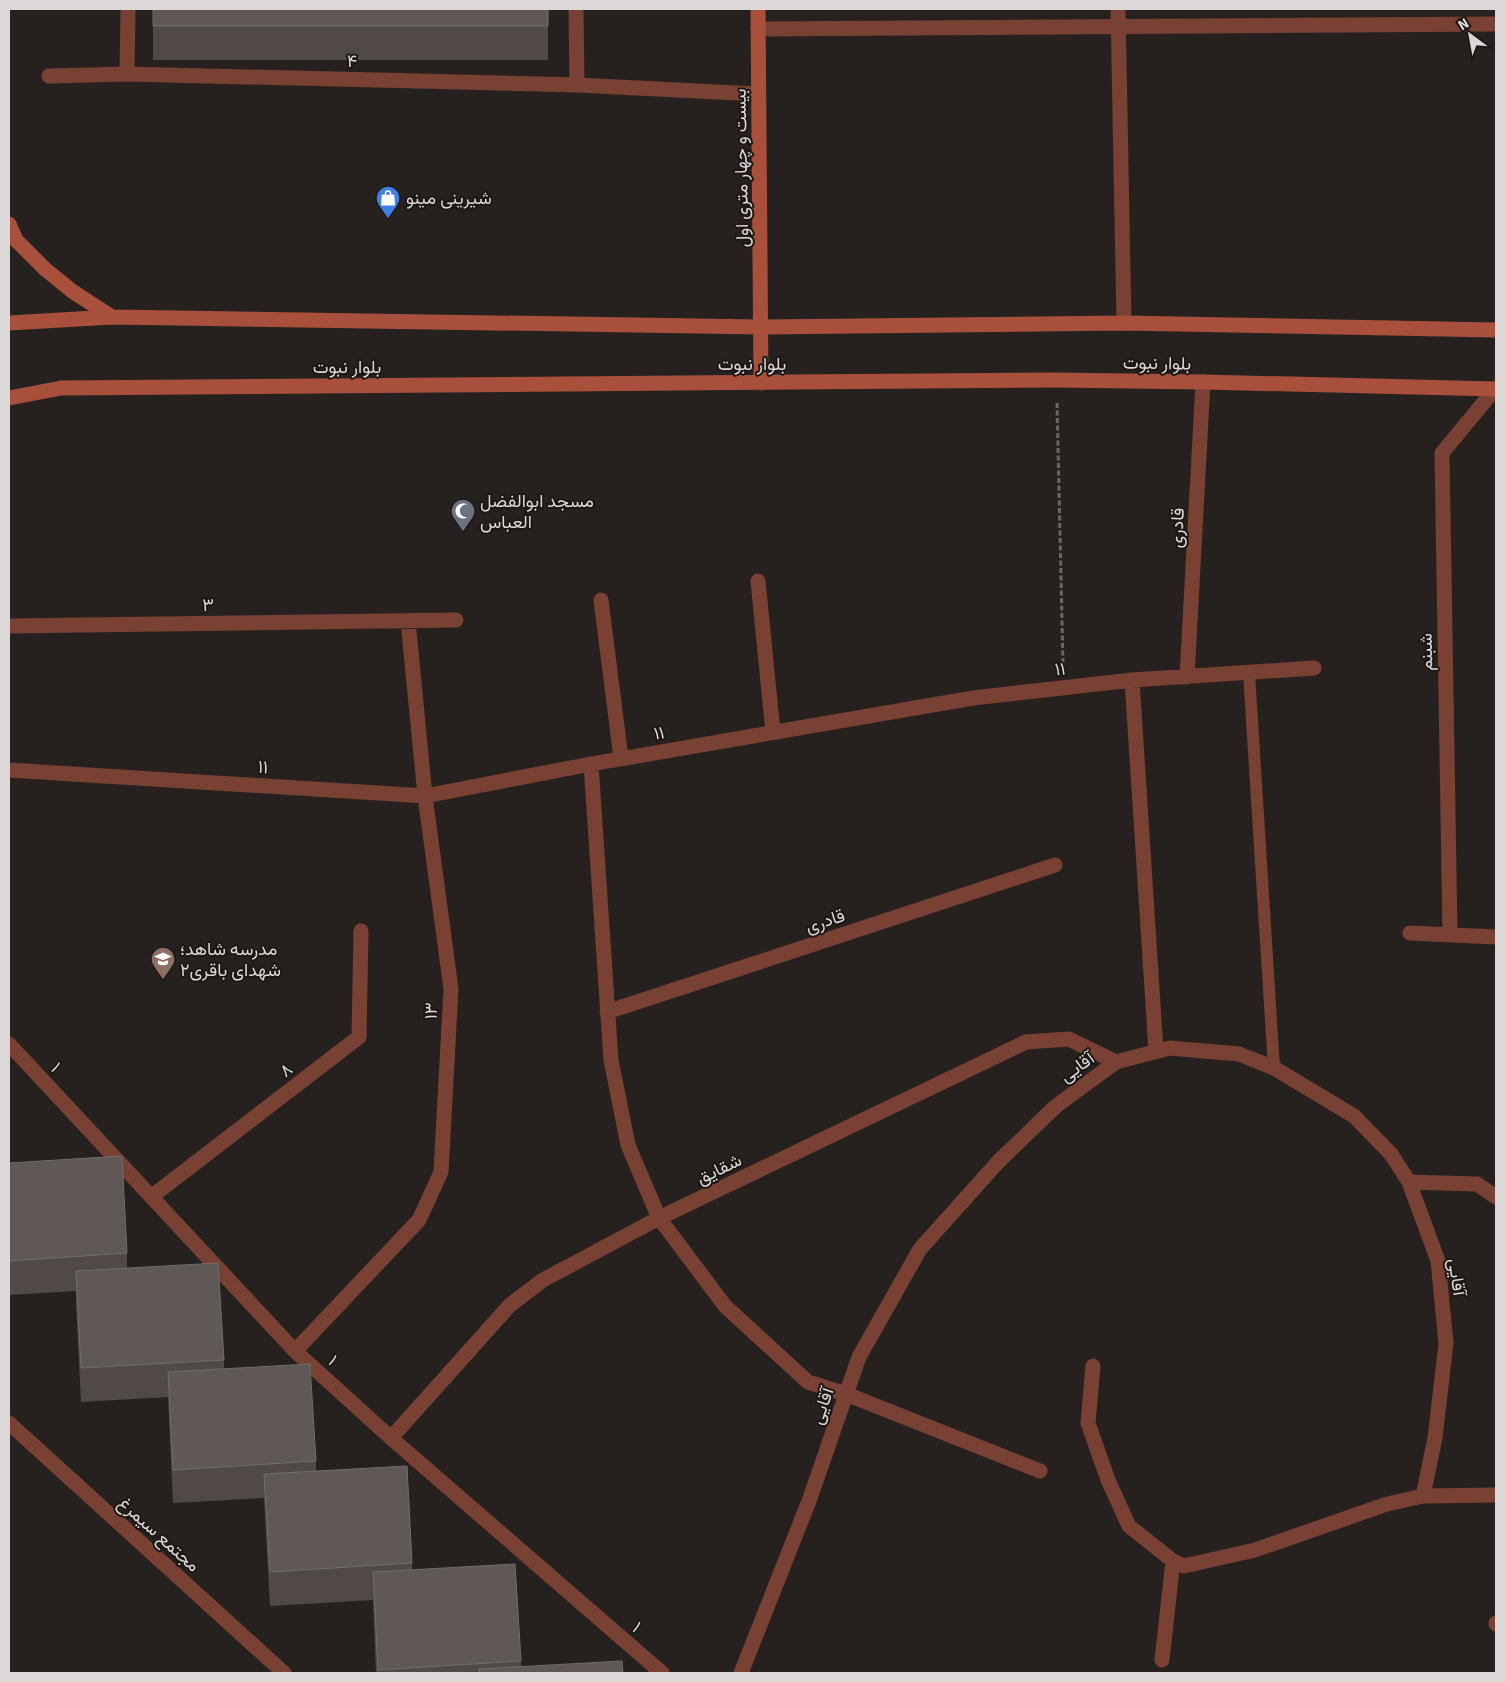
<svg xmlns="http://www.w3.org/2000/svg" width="1505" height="1682" font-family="Signika,Vazirmatn,sans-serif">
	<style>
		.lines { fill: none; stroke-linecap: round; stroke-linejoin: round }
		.path { stroke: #6c6766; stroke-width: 3; stroke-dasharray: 5 2.5; stroke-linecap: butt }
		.lane { stroke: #784134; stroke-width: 12 }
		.street { stroke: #784134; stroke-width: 15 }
		.secondary { stroke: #a8503c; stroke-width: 15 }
		.wall { fill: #504948 }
		.building { fill: #5f5857; stroke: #726c6b }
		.labels { text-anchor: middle; stroke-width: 4; stroke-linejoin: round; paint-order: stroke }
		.street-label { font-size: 18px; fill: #dcd8d7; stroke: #1d1715 }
		.poi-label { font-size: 18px; fill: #dcd8d7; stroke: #1d1715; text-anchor: start }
	</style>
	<rect width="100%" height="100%" fill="#26211f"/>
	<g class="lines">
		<path class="path" d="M1057,403l6,262"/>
		<path class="lane" d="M1249,673l25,395"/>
		<path class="street" d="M576,9l1,76
			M1118,9l6,314
			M758,29l738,-5
			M127,74l1,-65
			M49,76l78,-2 450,11 181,9
			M758,581l15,151
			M601,600l20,158
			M9,626l447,-6
			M1187,677l16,-295
			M1132,680l24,371
			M591,764l20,296 17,85 31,73 66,88 83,76 38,12 194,77
			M9,770l416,26 166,-32 382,-66 159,-18 182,-12
			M1410,933l86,4
			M1450,934l-8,-481 53,-64
			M607,1012l448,-147
			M9,1044l286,307 96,87 271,235
			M1409,1182l68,2 19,13
			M151,1197l208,-160 2,-106
			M295,1351l124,-131 22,-48 10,-183 -26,-193 -17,-175
			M1093,1366l-5,57 20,57 21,46 44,35 11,5 71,-16 132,-46 36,-8 73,-1
			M9,1423l275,250
			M391,1438l119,-133 33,-25 116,-62 367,-176 43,-3 47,23
			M1496,1623v1
			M1162,1660l11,-99
			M741,1673l68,-172 50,-144 61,-108 78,-87 58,-56 60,-44 54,-14 69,6 35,14 80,48 37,38 18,28 29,79 8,82 -11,95 -12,58"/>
		<path class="secondary" d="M758,9l3,374
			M9,224l7,16 29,29 27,22 40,26
			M9,323l103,-6 649,10 363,-4 372,7
			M9,398l52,-10 995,-8 147,2 293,7"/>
	</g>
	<path class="wall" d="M153,9h395v51h-395z
		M9,1163l118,90v15l97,92v9l92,92v10l96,92v7l109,91v5l102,7h-247l-3,-73 -103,6 -6,-108 -91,5 -5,-106 -87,5 -5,-97v-14l-67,4z"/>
	<path class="building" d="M153,9h395v17h-395z
		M122,1156l5,97 -118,8v-98z
		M218,1263l6,97 -143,8 -5,-97z
		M310,1364l6,97 -143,9 -5,-98z
		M407,1466l5,97 -142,9 -6,-98z
		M515,1564l6,97 -143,9 -5,-98z
		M622,1661l1,12h-143l-1,-4z"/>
	<defs>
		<symbol id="shop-pin" viewBox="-11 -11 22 30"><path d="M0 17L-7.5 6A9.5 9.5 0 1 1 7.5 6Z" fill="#3f7fe0" stroke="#1d1715"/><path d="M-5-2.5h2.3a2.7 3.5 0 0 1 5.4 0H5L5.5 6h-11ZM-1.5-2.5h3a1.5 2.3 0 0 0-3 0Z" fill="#fff"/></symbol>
		<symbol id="mosque-pin" viewBox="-11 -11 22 30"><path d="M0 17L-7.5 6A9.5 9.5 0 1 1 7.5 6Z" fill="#6b7280" stroke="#1d1715"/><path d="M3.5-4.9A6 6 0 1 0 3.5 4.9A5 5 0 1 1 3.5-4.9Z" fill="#fff"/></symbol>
		<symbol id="school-pin" viewBox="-11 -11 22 30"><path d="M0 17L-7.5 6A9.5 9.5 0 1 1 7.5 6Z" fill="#8d6e63" stroke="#1d1715"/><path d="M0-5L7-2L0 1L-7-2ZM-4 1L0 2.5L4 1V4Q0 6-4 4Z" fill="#fff"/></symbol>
	</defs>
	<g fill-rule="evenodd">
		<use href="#shop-pin" x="374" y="184" width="28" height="38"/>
		<use href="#mosque-pin" x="449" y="497" width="28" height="38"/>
		<use href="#school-pin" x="149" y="945" width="28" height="38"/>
	</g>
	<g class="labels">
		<g class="street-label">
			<text transform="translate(352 61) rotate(1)" y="6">۴</text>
			<text transform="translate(741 168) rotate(-91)" y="6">بیست و چهار متری اول</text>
			<text transform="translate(1157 363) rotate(1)" y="6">بلوار نبوت</text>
			<text x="752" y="370">بلوار نبوت</text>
			<text x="347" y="373">بلوار نبوت</text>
			<text transform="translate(1177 528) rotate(-87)" y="6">قادری</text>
			<text transform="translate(208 605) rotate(-1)" y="6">۳</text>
			<text transform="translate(1426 652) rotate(-91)" y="6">شبنم</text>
			<text transform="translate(1060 669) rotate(-6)" y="6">۱۱</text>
			<text transform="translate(659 733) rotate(-10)" y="6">۱۱</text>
			<text transform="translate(263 767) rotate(4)" y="6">۱۱</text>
			<text transform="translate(825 921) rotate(-18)" y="6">قادری</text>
			<text transform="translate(431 1011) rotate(-87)" y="6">۱۳</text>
			<text transform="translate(56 1067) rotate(47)" y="6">۱</text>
			<text transform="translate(1077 1067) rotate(-36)" y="6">آقایی</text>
			<text transform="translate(286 1070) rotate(-38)" y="6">۸</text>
			<text transform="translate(719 1169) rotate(-26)" y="6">شقایق</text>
			<text transform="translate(1457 1277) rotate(82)" y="6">آقایی</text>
			<text transform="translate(333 1360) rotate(42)" y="6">۱</text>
			<text transform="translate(822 1406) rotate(-71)" y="6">آقایی</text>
			<text transform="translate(159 1534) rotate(42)" y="6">مجتمع سیمرغ</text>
			<text transform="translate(637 1627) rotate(41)" y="6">۱</text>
		</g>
		<g class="poi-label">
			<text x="406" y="204">شیرینی مینو</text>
			<text x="480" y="507">مسجد ابوالفضل<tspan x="480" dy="21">العباس</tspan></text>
			<text x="180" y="955">مدرسه شاهد؛<tspan x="180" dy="21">شهدای باقری۲</tspan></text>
		</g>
	</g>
	<rect width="1505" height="1682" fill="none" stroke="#dcd8d7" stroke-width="20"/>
	<g transform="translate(1470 35) rotate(328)" stroke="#1d1715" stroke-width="4" paint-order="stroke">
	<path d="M0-4L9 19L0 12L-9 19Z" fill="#dcd8d7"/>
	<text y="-8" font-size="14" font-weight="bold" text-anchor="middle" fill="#dcd8d7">N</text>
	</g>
</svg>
